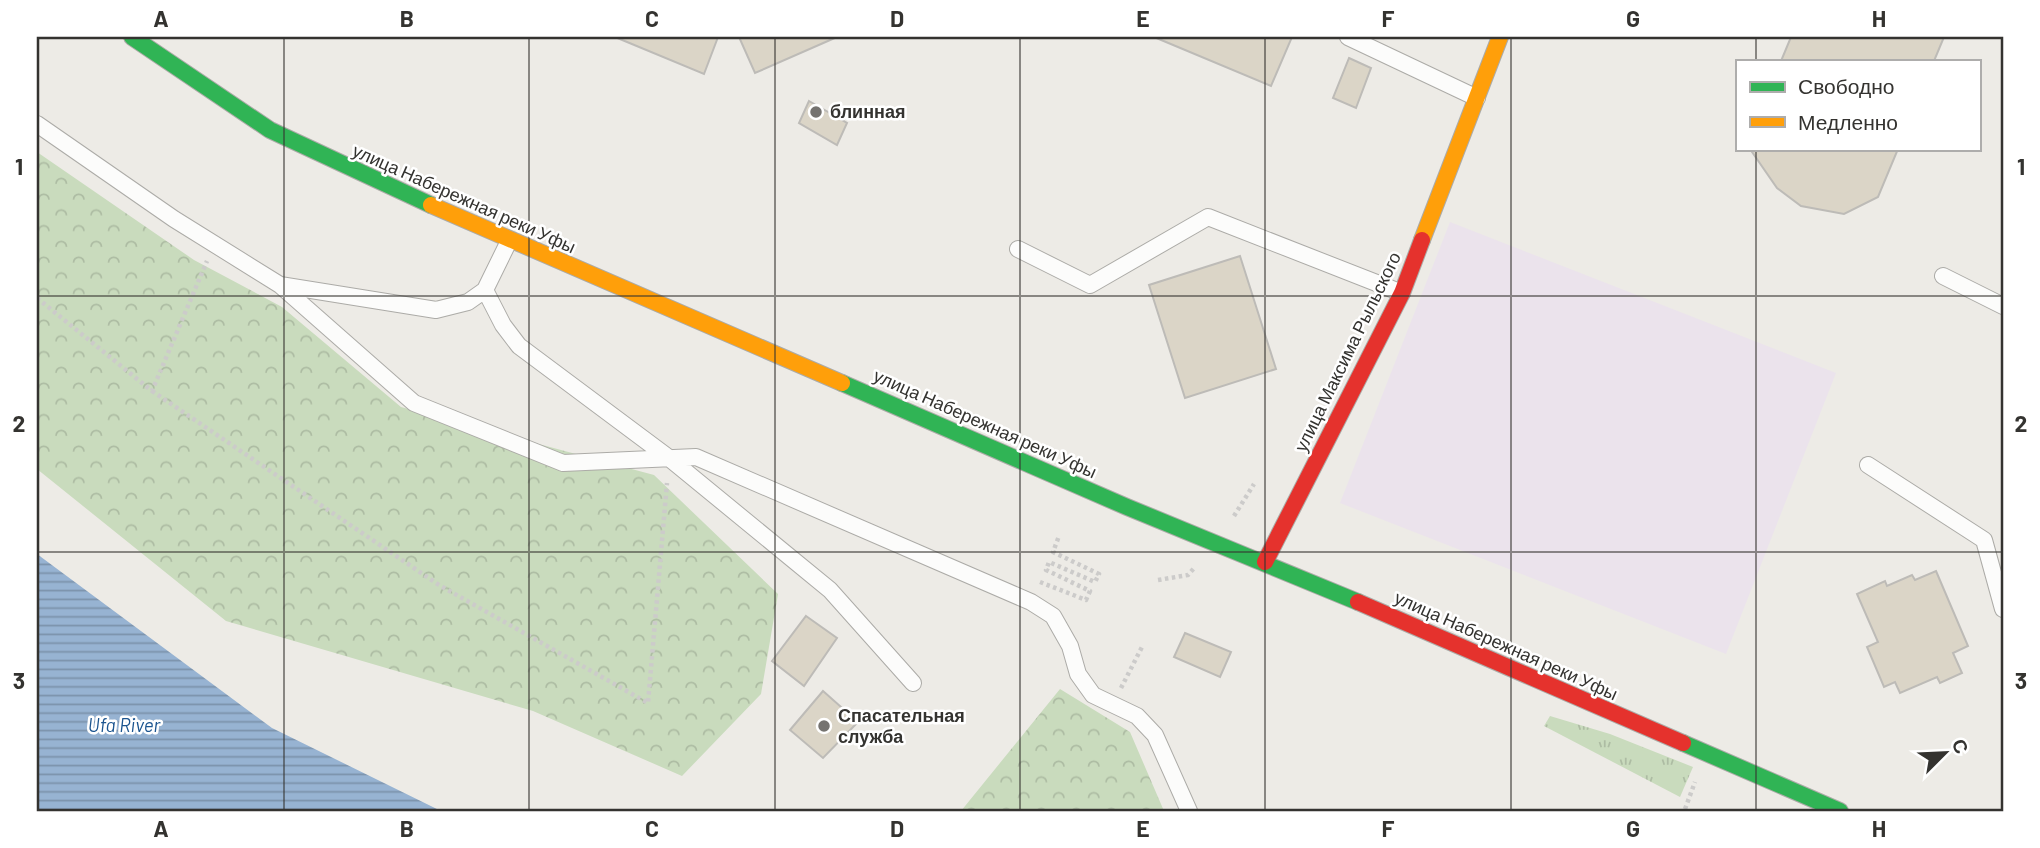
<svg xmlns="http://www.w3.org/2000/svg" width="2040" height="848" font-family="Barlow,sans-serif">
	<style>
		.industrial { fill: #ebe3ec }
		.grass { fill: url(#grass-tufts) }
		.forest { fill: url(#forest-crowns) }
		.water { fill: url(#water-rules) }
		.building { fill: #dbd5c7; stroke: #bdbbb7; stroke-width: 2 }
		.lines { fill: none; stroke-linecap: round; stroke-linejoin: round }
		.lane-casing { stroke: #acaba7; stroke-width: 18 }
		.fast-casing { stroke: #acaba7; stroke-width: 18 }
		.slow-casing { stroke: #acaba7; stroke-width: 18 }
		.jam-casing { stroke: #acaba7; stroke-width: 18 }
		.path { stroke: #cccbca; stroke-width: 4.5; stroke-dasharray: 3.5 3.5; stroke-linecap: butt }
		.lane { stroke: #fcfcfb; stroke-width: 16 }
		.fast { stroke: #30b455; stroke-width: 16 }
		.slow { stroke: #ff9f0a; stroke-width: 16 }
		.jam { stroke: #e5322d; stroke-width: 16 }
		.grid { fill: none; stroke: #343330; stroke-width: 2; stroke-opacity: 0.55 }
		.poi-dot { fill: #757370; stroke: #fff; stroke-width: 2.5 }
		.labels { text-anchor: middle; stroke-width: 5; stroke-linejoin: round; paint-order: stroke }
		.poi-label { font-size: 18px; font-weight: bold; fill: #343330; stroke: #fff; text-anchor: start }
		.street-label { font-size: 18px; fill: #343330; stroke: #fff }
		.water-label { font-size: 19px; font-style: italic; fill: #1b548f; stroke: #fff }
		.neatline { fill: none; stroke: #343330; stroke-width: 2.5 }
		.grid-label { font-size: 23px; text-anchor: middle; font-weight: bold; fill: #343330 }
	</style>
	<defs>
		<pattern id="grass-tufts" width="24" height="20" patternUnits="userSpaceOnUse" patternTransform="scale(1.75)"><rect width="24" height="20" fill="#c9dbbd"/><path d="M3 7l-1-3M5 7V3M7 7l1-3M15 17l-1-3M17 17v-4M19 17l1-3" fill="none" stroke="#adbca3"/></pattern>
		<pattern id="forest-crowns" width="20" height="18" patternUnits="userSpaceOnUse" patternTransform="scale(1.75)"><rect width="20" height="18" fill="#c9dbbd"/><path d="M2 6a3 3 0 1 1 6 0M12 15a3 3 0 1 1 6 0" fill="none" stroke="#adbca3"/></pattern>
		<pattern id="water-rules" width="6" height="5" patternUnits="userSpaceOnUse" patternTransform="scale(1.75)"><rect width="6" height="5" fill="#97b3d2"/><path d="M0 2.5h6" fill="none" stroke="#7c92ab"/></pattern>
	</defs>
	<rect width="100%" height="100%" fill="#edebe6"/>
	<path class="industrial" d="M1450,222l386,151 -110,281 -386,-151z"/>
	<path class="grass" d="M1550,716l60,18 83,33 -13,30 -136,-71z"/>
	<path class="forest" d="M37,152l157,108 88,47 119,100 253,68 124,119 -17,100 -79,82 -149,-65 -307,-90 -189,-152z
		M1060,689l70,43 34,79h-203z"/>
	<path class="water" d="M37,554l235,174 169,83h-404z"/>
	<path class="building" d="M615,37h103l-14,37z
		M739,37h98l-82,36z
		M1154,37h138l-21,49z
		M1791,37h153l-10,24h-153z
		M1349,58l22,10 -15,40 -23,-10z
		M809,101l38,22 -10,22 -38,-22z
		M1750,149h148l-20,48 -34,17 -43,-8 -24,-18z
		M1240,256l36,113 -91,29 -36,-113z
		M1936,571l32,75 -15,7 9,20 -22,10 -3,-6 -37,16 -5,-11 -11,5 -17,-40 11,-5 -21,-48 28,-13 2,5 25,-11 3,5z
		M806,616l31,22 -33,48 -32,-25z
		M1185,633l46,19 -11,25 -46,-20z
		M823,691l35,31 -35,36 -33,-28z"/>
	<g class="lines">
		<defs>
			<path id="lane" d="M1348,37l129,61
				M37,124l137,95 106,66 134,118 149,60 133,-6 335,145 22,14 17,30 8,28 15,21 44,21 18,19 34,76
				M1018,249l72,36 118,-68 194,76
				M1943,276l60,30
				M280,285l156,25 32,-8 17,-12 24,-49
				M485,290l18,35 16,21 150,112 161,132 83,93
				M1868,465l116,75 19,69"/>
			<path id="fast" d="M132,37l138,93 161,75
				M842,383l285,124 231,95
				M1683,743l157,68"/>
			<path id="slow" d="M431,205l411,178
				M1422,240l78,-203"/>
			<path id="jam" d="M1265,562l137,-269 20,-53
				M1358,602l325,141"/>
		</defs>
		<use href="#lane" class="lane-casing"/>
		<use href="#fast" class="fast-casing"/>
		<use href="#slow" class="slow-casing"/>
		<use href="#jam" class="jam-casing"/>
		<path class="path" d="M37,298l115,93 55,-130
			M152,391l287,194 209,118 19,-220
			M1234,516l20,-32
			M1158,580l30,-5 7,-8
			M1040,582l46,18 4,-9 -44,-21 3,-8 46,20 4,-8 -46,-22 6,-16
			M1121,688l22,-43
			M1685,809l10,-27"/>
		<use href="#lane" class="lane"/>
		<use href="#fast" class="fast"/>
		<use href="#slow" class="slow"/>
		<use href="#jam" class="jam"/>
	</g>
	<path class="grid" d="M284,37v774M529,37v774M775,37v774M1020,37v774M1265,37v774M1511,37v774M1756,37v24M1756,149v662M37,296h1966M37,552h1966"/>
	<g class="poi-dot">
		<circle cx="816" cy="112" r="7"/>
		<circle cx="824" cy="726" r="7"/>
	</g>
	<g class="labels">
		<g class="poi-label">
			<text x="830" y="118">блинная</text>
			<text x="838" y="722">Спасательная<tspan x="838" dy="21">служба</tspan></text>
		</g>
		<g class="street-label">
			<text transform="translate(464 199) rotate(24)" y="6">улица Набережная реки Уфы</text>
			<text transform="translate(1348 352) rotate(-64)" y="6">улица Максима Рыльского</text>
			<text transform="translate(985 424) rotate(24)" y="6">улица Набережная реки Уфы</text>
			<text transform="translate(1506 646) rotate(24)" y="6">улица Набережная реки Уфы</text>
		</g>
		<g class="water-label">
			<text x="124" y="732">Ufa River</text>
		</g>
	</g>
	<rect width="2040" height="848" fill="none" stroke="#ffffff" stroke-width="77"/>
	<rect x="1736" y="60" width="245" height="91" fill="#ffffff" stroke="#aeadac" stroke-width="2"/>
	<rect x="1750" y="82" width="35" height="10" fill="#30b455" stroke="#aeadac" stroke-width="2"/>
	<text x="1798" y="94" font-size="21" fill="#343330">Свободно</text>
	<rect x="1750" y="117" width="35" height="10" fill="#ff9f0a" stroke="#aeadac" stroke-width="2"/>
	<text x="1798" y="130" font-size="21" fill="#343330">Медленно</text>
	<g transform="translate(1945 753) rotate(66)" stroke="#ffffff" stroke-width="5" paint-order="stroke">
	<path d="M0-5L12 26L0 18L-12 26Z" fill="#343330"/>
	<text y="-10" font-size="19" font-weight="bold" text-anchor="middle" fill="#343330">С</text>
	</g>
	<rect x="38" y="38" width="1964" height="772" class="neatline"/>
	<g class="grid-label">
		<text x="161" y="27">A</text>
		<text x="407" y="27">B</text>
		<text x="652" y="27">C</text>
		<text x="897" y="27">D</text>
		<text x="1143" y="27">E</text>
		<text x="1388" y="27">F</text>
		<text x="1633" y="27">G</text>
		<text x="1879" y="27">H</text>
		<text x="19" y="175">1</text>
		<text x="2021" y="175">1</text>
		<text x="19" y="432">2</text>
		<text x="2021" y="432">2</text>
		<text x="19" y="689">3</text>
		<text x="2021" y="689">3</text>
		<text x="161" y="837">A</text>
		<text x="407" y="837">B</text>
		<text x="652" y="837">C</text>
		<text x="897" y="837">D</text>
		<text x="1143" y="837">E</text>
		<text x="1388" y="837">F</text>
		<text x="1633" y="837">G</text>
		<text x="1879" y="837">H</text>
	</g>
</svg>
